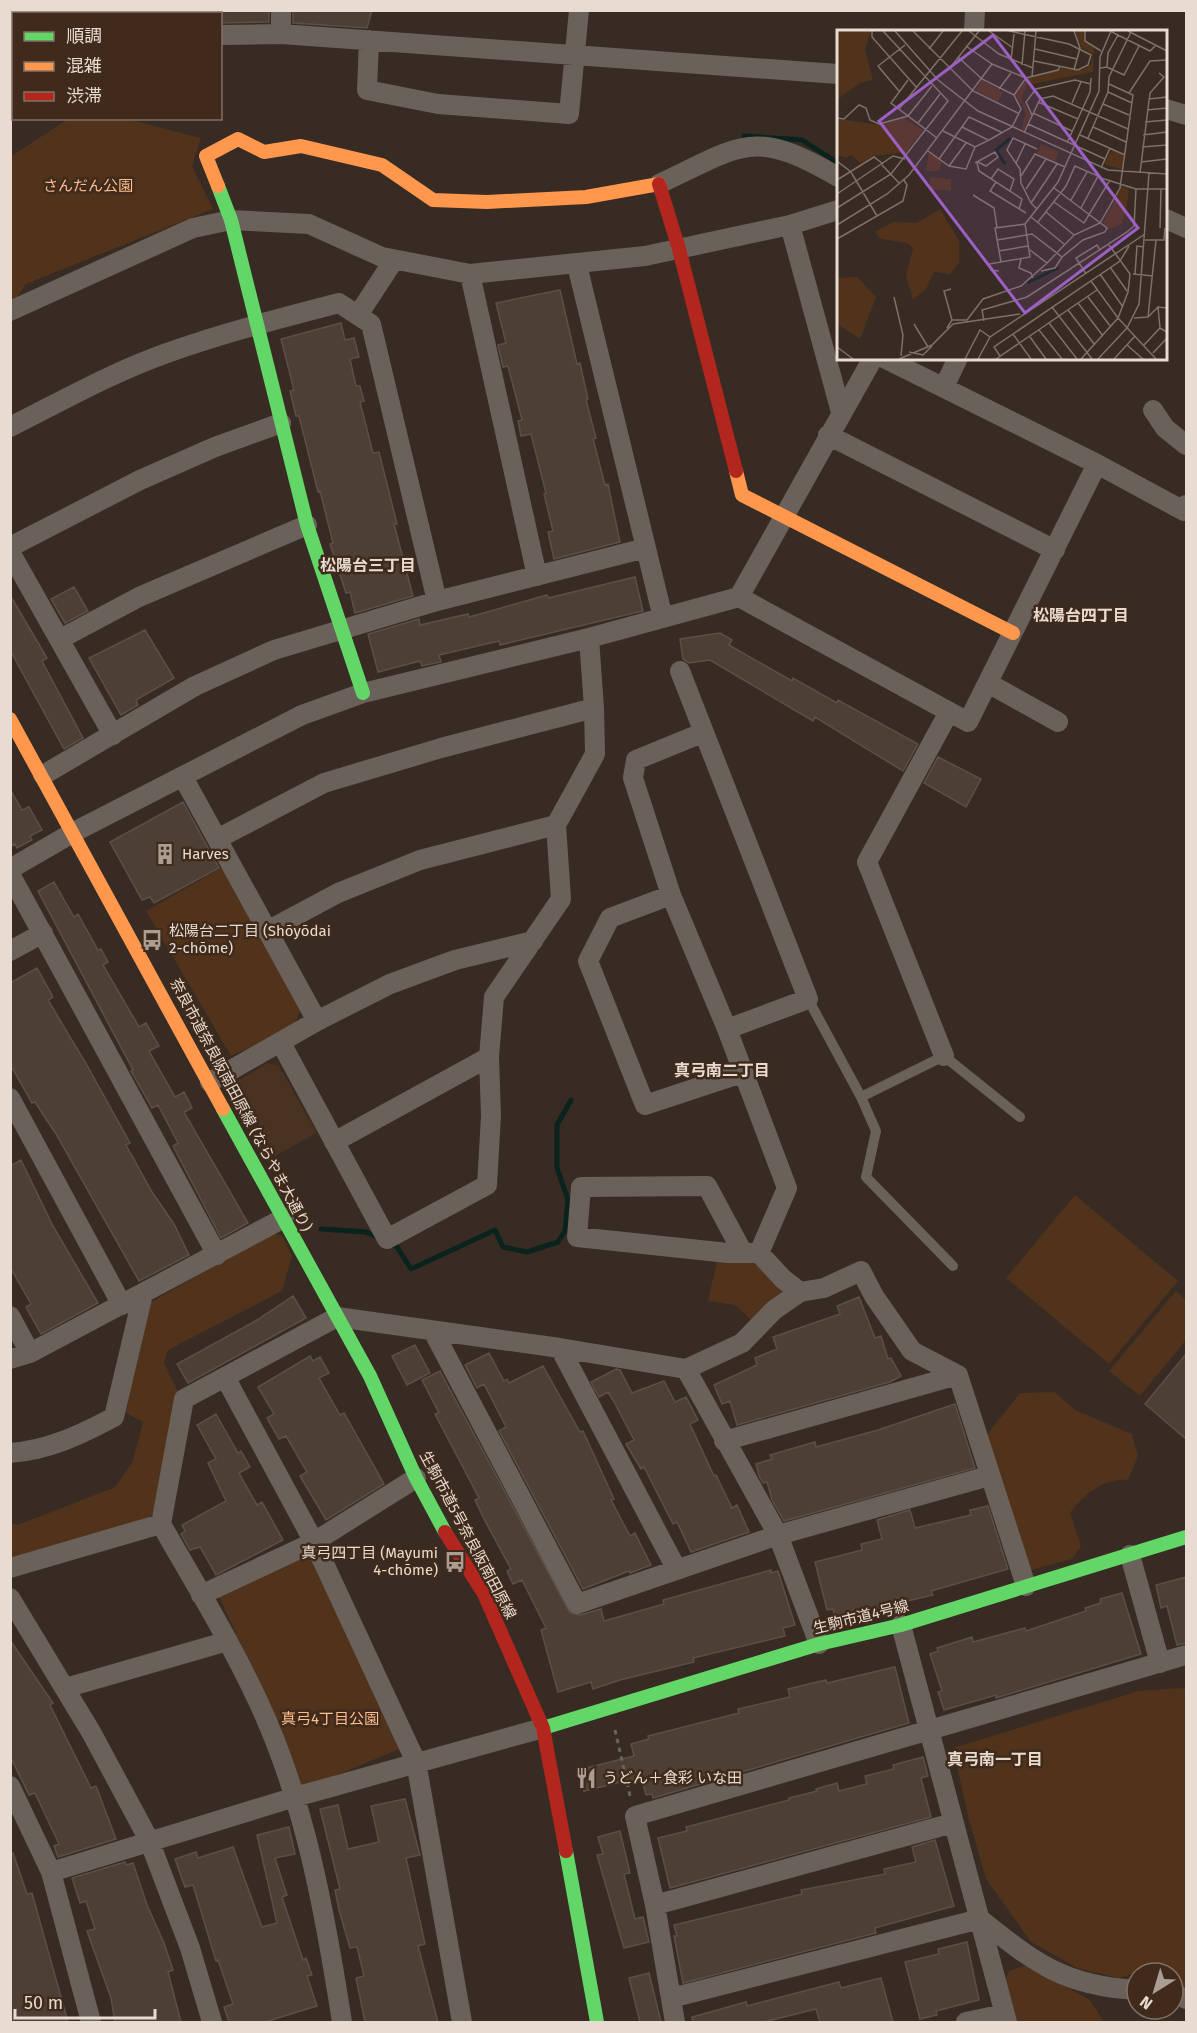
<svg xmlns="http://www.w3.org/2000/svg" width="1197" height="2033" font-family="'Fira Sans','Noto Sans JP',sans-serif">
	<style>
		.built { fill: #4a3220 }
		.green { fill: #51321a }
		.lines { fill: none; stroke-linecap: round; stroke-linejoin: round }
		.stream { stroke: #0a231d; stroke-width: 5 }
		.building { fill: #4e3f34; stroke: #5a5049; stroke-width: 1.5 }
		.path { stroke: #6b635d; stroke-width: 3; stroke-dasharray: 4.5 4.5; stroke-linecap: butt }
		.lane { stroke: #6a615a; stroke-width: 10 }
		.street { stroke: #6a615a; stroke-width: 20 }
		.fast { stroke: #63d668; stroke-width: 14 }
		.slow { stroke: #ff974d; stroke-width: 14 }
		.jam { stroke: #b3261e; stroke-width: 14 }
		.labels { text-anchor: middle; stroke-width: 5; stroke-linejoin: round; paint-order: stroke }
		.park-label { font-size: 15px; fill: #fdbd8f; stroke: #3f2a1b }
		.poi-label { font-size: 15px; fill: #e8dbd1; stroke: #3f2a1b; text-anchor: start }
		.street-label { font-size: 15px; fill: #e8dbd1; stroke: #3f2a1b }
		.neighbourhood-label { font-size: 16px; font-weight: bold; fill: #e8dbd1; stroke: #3f2a1b }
		.inset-river { fill: none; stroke: #0a231d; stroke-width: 3 }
		.inset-road { fill: none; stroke: #7e7169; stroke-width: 1.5 }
		.view { fill: #9c60c4; fill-opacity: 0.15; stroke: #9c60c4; stroke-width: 3 }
		.inset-edge { fill: none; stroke: #e8dbd1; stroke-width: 3 }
	</style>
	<rect width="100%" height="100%" fill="#372b23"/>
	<path class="built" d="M268,1063l11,3 38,67 -42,23 -39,-74z"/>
	<path class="green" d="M68,119h59l74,19 -9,28 21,43 -187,75 -10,15 -5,3 -1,-145z
		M223,867l77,144 -6,16 -63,29 -85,-145z
		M1075,1195l103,86 -69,83 -103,-86z
		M271,1234l11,1 10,21 -10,35 -114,59 -4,13 16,33 -24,114 -10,12 -135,38v-37l7,2 97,-38 17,-24 11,-41 -17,-9 20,-108z
		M753,1257l32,37 -34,26 -16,-15 -27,-4 9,-40z
		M1176,1291l10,9v40l-46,56 -31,-25z
		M1054,1392l23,19 55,23 6,22 -10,24c-23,-3 -45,15 -58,33l11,33 -9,13 -44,12 -42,-135 34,-43z
		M303,1558l11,2 86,189 -102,42 -33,-95 -47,-101z
		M1179,1688l7,1v298l-13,-4v-10h-36l-19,5 -41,-10 -46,-26 -45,-63 -17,-59 -16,-72 185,-57z
		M1027,1965l63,35 14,22h-87l-13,-40 5,-11z"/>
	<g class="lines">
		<path class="stream" d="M744,136l58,4 36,23
			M321,1229l45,3 15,7
			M390,1243l7,4 14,22 84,-39 8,17 24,5 31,-10 7,-11 3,-31 -11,-32v-43l14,-25"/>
	</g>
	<path class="building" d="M200,10h69v12l-49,1v-9h-20z
		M293,10h79l-5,18 -74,-5z
		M560,290l17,74 3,-1 8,36 -2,1 10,38 -3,1 12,46 3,-1 12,58 -66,17 -6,-27 5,-1 -9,-37 2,-1 -15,-59 -10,2 -3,-15 4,-1 -14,-54 -5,1 -5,-22 8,-2 -10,-40z
		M341,323l4,17 9,-2 5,19 -9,2 6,27h4l4,15 -4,1 13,51 6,-1 18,72h-3l19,72 -58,17 -5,-21 -4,1 -16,-49 3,-1 -13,-52 -2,1 -19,-76h-3l-6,-25 4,-1 -13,-51z
		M635,577l8,34 -143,34 -1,-4 -60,14 2,7 -19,4 -2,-5 -42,11 -10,-38 51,-15 1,6 48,-11 1,3 78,-22 1,3z
		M74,587l14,24 -23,12 -14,-24z
		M10,595l37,63 -5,3 41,77 -19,11 -54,-99z
		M145,630l29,48 -38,22 2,5 -17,10 -32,-57z
		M720,633l12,7 -3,5 63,36 1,-3 44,25 1,-3 80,44 -15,27 -88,-54 -2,4 -103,-61 -21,3 -6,-4 -3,-20z
		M938,757l43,22 -15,28 -42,-24z
		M10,789l12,21 7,-3 13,23 -12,6 2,4 -15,8 -2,-4 -5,3z
		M183,802l36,66 -65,35 -4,-6 -8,3 -32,-58z
		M54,882l20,35 4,-3 20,36 3,-1 7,13 -5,3 36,62 7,-4 13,23 -10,5 26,46 9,-5 8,16 -8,4 64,111 -27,15 -48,-92 5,-3 -20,-38 -6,3 -21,-37 2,-1 -95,-179z
		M37,968l16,29 -5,3 40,67 42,76 -4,2 26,47 22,32 15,31 -50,26 -83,-147 -21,-32 -3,1 -22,-39v-81z
		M21,1160l32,66 45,77 -57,31 -15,-27 5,-3 -21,-37v-101z
		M293,1296l13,22 -118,65 -11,-19 80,-44z
		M859,1297l16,41 6,-2 7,23 3,-1 10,18 -11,6 -153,43 -7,-24 -8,3 -8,-19 43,-20 -2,-7 22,-9 -4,-12 67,-23 -3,-8z
		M415,1345l15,28 -23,12 -15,-29z
		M489,1353l15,28 3,-2 2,4 34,-17 37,66 3,-1 31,68 -3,1 19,36 5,-3 16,32 -21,8 -1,-2 -46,18 -84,-158 7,-4 -22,-43 -7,4 -12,-23z
		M1186,1354v85l-41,-35z
		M310,1356l3,5 7,-4 9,16 -10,5 21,37 4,-2 40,71 -58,36 -26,-44 7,-4 -21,-36 -7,3 -12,-21 7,-4 -16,-27z
		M616,1369l4,1 12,23 32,-12 11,21 11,-5 12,23 -8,4 24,52 2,-1 16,33 5,-3 12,27 -58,20 -14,-30 -4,2 -29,-57 -3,2 -15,-25 8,-4 -21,-40 -5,-8 -9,5 -8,-15z
		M440,1371l130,242 10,2 21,-6 3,12 60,-17 -1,-4 108,-30v3l7,-2 17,54 -12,3 2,8 -92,22 1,4 -74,18 -27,9 -2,-7 -33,10 -17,-62 5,-2 -24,-48 -9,4 -6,-13 4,-2 -27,-50 -9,-19 4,-2 -44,-84 4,-1 -17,-33z
		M955,1404l20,64 -191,53 -12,-21 -5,-18 -4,1 -4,-7 -3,-12 16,-5 -2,-4 45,-13 1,5 62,-17z
		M216,1414l22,39 3,-2 9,16 -11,6 18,32 5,-3 21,38 -67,35 -16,-28 -10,3 -9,-16 4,-3 -3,-6 44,-24 -18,-38 8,-4 -19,-34z
		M988,1506l20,63 -77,22 2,4 -77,18 1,2 -21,6 -3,-12 -6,1 -12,-48 47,-12 -1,-6 21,-5 -5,-19 33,-10 5,18 56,-13 -1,-5z
		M1186,1577v66l-9,2 -10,-39 -6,2 -5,-23z
		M1122,1593l19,61 -145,44v-3l-52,15 -6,-18 4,-1 -12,-37 8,-3 -1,-3 35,-11 1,5 52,-14 1,3 60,-20 -1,-3 16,-5 -1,-4z
		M10,1640l43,63 -3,2 41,83 5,-2 20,53 -58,18 -4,-11 5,-2 -24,-51 -6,2 -19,-39z
		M895,1667l14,56 -256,75 -1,-4 -6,1 -5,-18 -57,14 -6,-21 56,-14 -3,-12 18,-5 -1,-3 91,-23 -1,-4 52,-12 -2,-8 38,-9 1,3z
		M923,1757l5,19 -7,2 10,39 -261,71 -12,-50 29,-7 -1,-4 103,-27v-2l28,-7 -1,-2 21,-6 2,8 28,-7 -2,-8 29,-7 -1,-4z
		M405,1799l15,56 -14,3 19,86 -7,2 20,76h-73l-9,-44 8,-2 -7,-29 -7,1 -11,-38 -4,-20 5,-1 -20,-80 18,-4 10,44 31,-7 -8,-36z
		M289,1827l6,27 -20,4 12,37 -5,2 21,63 3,-2 6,17 -5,1 10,30 -52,16h-36l-5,-15 9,-3 -15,-44 -2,1 -23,-76 -8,2 -10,-28 21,-7 2,6 35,-11 29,80 15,-4 -20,-88z
		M620,1831l10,42 -6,1 11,45 8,-2 6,25 -25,6 -27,-93 6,-1 -5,-17z
		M935,1840l19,66 -79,22 1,5 -193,50 -9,-47h3l-3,-11 128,-31 -1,-4 84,-16 -1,-5 32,-7 -4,-15z
		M10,1853h3l14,41 5,-1 36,129h-54l-4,-13z
		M125,1862l1,3 7,-2 14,42 17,38 9,27 -5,2 13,50h-66l-4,-24 -24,-67 8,-2 -9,-28 -6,2 -8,-25z
		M967,1942l12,58 -43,11 1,4 -17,4 -15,-57 34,-8 -1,-5z
		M649,1973l12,49h-21l-11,-44z
		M881,1978l12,44h-73l-4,-13 -52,13h-71l-1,-5 54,-15 1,4 92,-24 2,6z"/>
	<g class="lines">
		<path class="path" d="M615,1730l16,70"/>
		<path class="lane" d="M808,999l53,98 15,34 -10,46 87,89
			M861,1097l83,-41 76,61"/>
		<path class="street" d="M974,32l1,-22
			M281,34v-24
			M220,35l61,-1 557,40
			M10,39l4,-3
			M369,40l-2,50 71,14 131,10 10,-104
			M1166,109l20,6
			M659,184c83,-39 94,-57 179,-7
			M1166,219l20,9
			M790,225l48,-15
			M577,265l86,353
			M470,274l67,302
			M10,311l183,-83 38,-8 78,4 73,33 88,17 175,-18 145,-31 51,187
			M358,315l36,-55
			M944,387l14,-29
			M1153,410l12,18 21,17
			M10,427c52,-26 103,-55 157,-74 56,-20 114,-35 172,-50l32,21 66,277
			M828,435l227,115
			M1097,464l87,47 2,-6
			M10,547l130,-67 75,-33 66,-24
			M10,552l103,183
			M739,597l134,-239
			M60,639l79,-42 168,-72
			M680,671l128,328 -81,30
			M988,683l70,39
			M702,733l-66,27 -3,18 38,117 56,134 60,159 -28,65
			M43,775l152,-89 79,-36 163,-49 209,-53
			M183,777l134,244 73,-37 65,-24 78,-19
			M217,839l107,-56 117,-35 153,-40 -5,-70
			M10,869l64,-37 228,-117 61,-22 226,-55 150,-41 229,125 129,-258 -213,-106
			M10,874l207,381
			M671,895l-61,23 -22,43 57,144 97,-32
			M267,931l71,-38 82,-33 136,-35
			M10,951l33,-18
			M281,1043l106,196 100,-54 4,-69 -2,-59 5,-60 67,-98 -5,-74 39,-71 -1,-46
			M944,1056l-77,-194 82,-150
			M210,1082l107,-61
			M10,1098l112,207
			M334,1142l155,-85
			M743,1253l-36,-67 -126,1 -4,50 151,16h31l24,26 17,13
			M10,1316l20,37
			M433,1331l144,273 201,-69 211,-59
			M560,1348l117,222
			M10,1359l20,-6 254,-135
			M686,1369l56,-26 32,-33 26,-18 24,-4 37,-17 13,25 38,55 46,24 68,211
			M225,1377l89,165 102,220 46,260
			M724,1441l234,-66
			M10,1453c39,-3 70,-18 104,-36l29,-123
			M161,1524c33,58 68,115 96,175 48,101 68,214 85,323
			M1130,1555l30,108
			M10,1568l151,-44 23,-125 153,-82 223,31 126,21 92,166 41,109
			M201,1595l113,-53 102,-64
			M10,1598l81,134 58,108 41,108 22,74
			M901,1625l106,397
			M65,1688l163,-47
			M10,1786l41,86 40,150
			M51,1872l244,-75 248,-69
			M655,1905l298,-82
			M1173,1993l13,6
			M671,1998l309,-79c55,44 84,67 157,71
			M675,2022l-20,-117 -20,-89 551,-161
			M966,2022l38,-8"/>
		<path class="fast" d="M218,186l13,34 76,305 56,168
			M223,1109l147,267 46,102 29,54
			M543,1728l276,-84 82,-19 285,-88
			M566,1851l31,171"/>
		<path class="slow" d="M218,186l-12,-30 32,-17 26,13 37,-6 81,19 51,35 54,2 99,-5 73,-13
			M736,471l6,24 271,138
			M10,719l213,390"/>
		<path class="jam" d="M659,184l20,65 57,222
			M445,1532l39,62 59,134 23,123"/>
	</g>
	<defs>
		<symbol id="building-bare" viewBox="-9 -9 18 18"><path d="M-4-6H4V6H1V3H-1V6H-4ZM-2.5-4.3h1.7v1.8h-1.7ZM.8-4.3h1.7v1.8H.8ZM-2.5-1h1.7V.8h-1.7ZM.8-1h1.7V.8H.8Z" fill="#aa9d94" stroke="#3f2a1b" stroke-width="2.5" paint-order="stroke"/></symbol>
		<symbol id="bus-bare" viewBox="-9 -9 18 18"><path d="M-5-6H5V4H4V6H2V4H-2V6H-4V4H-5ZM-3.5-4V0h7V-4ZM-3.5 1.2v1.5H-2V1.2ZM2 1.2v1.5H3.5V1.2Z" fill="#aa9d94" stroke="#3f2a1b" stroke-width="2.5" paint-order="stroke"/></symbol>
		<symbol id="restaurant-bare" viewBox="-9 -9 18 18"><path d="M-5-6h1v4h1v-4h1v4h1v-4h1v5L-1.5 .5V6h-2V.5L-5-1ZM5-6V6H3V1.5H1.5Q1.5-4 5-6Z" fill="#aa9d94" stroke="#3f2a1b" stroke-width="2.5" paint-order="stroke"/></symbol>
	</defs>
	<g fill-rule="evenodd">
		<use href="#building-bare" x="150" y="839" width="30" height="30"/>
		<use href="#bus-bare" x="137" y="925" width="30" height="30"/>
		<use href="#bus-bare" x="440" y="1547" width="30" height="30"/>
		<use href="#restaurant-bare" x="571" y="1763" width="30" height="30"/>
	</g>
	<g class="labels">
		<g class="park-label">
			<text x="88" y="191">さんだん公園</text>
			<text x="330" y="1724">真弓4丁目公園</text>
		</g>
		<g class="poi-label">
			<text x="182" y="859">Harves</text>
			<text x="169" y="936">松陽台二丁目 (Shōyōdai<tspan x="169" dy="17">2-chōme)</tspan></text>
			<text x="438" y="1558" text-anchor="end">真弓四丁目 (Mayumi<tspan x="438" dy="17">4-chōme)</tspan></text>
			<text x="603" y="1783">うどん＋食彩 いな田</text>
		</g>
		<g class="street-label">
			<text transform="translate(241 1105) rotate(62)" y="5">奈良市道奈良阪南田原線 (ならやま大通り)</text>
			<text transform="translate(468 1535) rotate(62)" y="5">生駒市道5号奈良阪南田原線</text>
			<text transform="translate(861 1617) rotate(-14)" y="5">生駒市道4号線</text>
		</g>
		<g class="neighbourhood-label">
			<text x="368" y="571">松陽台三丁目</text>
			<text x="1081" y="621">松陽台四丁目</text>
			<text x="722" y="1076">真弓南二丁目</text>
			<text x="995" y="1765">真弓南一丁目</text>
		</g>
	</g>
	<g transform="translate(837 30)">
		<rect width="330" height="330" fill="#372b23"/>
		<path d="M0,1h34l-6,18 8,31 -13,3 -23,17zM238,1h9l1,10 9,7 -1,24 -66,13 -6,14 10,16 -7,15h-3l5,-18 -11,-18 12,-15 34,-11 22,2 8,-6 2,-10 -11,-6zM145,50l21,12 -5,10 -23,-11zM65,87l21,13 -17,22 -33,4 -12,8 -10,-9 -5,3 -9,-3v-36l44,6zM204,114l18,8 -4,10 -18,-9zM275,120l11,5v15l-19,-6zM92,122l13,10 -3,9h-13zM93,147l21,2v12l-21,-2zM285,156l7,1 -3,26 -5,11 -12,5 -6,-6zM103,179l19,32v22l-9,11 -16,-2 -8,17 -13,11 -7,-25 7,-27 -6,-5 -26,-4 -6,-7 18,-10 24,1zM20,247l19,20 -16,42 -23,-15v-46z" fill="#51321a"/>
		<path class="inset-river" d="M168,134l-9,-14 15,-12M190,253l31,-15"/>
		<path class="inset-road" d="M35,1v6l45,51M58,1l43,49 40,31 130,59 59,4M76,1l60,60 45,22M132,1l30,23 34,14M152,1l24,17M172,1l60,13 22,11 -3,10 -10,5 -44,-9M237,1l6,17 -6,22M248,1v10l16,10M273,1l40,20 6,-6M291,1l39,20M129,16l26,18 34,14M92,19l14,-18M198,19l42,10M121,27l24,22 32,16M174,30l3,-26M185,35l3,-34M270,37l1,-14 10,-18M263,38l7,-1 17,8 15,-29M112,39l30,-38M195,47l4,-46M71,50l-17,23 46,35M162,59l12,-16M62,61l-21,-25 27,-21M271,62l24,11M292,63l21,-32 17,-1M312,69l18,-2M201,72l40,17M235,73l9,-21M266,74l26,11M62,79l63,-78M310,80l20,-2M196,83l39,18M195,85l-6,-13 10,-13 39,-9 16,4M0,88l7,1 15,-14 7,3 4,12 9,4 29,-8 24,-30M308,92l22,-2M81,93l22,-29M191,94l77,35M125,97l26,13M256,97l33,15M106,101l32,16 14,-7 23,-13 9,-18 -7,-14 12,-17 32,-8 2,-4M187,103l16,-34 13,-3 75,33M243,105l45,20M306,105l24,-3M251,108l20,-46 1,-15 22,-45M230,113l23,-51 1,-14M305,117l25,-2M91,121l21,15 17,3 9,-22M102,129l30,-42 32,15M0,131l14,11 26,44M304,132l26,-3M138,133l20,-11 3,5 -12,9 -8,-4M140,133l2,8 43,28 -3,10M179,133l9,-19M45,135l18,19M112,136l17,-23M264,138l9,-20M303,143l10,-80 14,-16 -5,-4M184,146l14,-22 30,13M261,147l38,12h31M154,149l7,-10 16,10 -4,12M0,150l37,-23 9,7M159,152l-6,9 36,22M189,159l20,-30M0,164l56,-38 12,3M136,165l21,13 3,20M234,170l16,-28M217,172l30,21 26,-43M194,173l-10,-20 -1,-14 -13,-19 6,-12 24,11M0,178l54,-34 57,-73 -65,-70M200,179l-6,-6 26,-39M209,182l28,23M194,187l33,27M201,192l28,-36 9,-20 23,10 -17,32M188,194l5,33 -29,5 -6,-34 30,-4 33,-42 41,-91 1,-34 11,-26M0,195l50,-31 22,-19 83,-111M323,198l1,-39M0,209l66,-38 4,-16 -3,-5M160,210l35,-6 30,23 21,-17 22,-8 2,-4 -53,-40M308,210h19l1,-12M193,220l17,13 27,-28 26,-12 20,-35 13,-93 -24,-11M162,221l29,-5M184,229l-2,9 12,5 2,5M273,237l17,24M162,241l-8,-1 -2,-6 12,-2M204,241l14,-3 7,-11M249,244l-10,-16 21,-13 3,5M263,244l23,33M296,244l20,2M298,244l2,-28 7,1M254,251l27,37 38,41M114,259l-7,2 8,29M57,267l9,38 -2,21M251,267l23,30M241,273l25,33M215,277l40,52M321,277l2,21M231,280l27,35M311,287l8,-77M297,288l14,-1 10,-10 9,1M147,291l-2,-11 45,-13 100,-65 7,-6 2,-37M212,293l28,36M77,294l14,23M110,298l5,-8h15l16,-21 38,-13 26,-23M202,300l23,29M176,304l18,25M193,307l16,22M290,315l16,14M307,315l16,-17 7,4M0,317l16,12M72,322l14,3 9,-9M316,323l14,-15M163,326l-6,-9 126,-86 9,-15M62,329l33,-14 21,-21 67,-10M128,329l15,-29 10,7M141,329l12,-22 155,-103M159,329l101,-69M244,329l37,-41 10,-26 2,-18 -21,-29M261,329l29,-31 12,-24 10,-131M277,329l21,-23"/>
		<path class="view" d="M156,5l145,193 -113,85 -146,-192z"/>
		<rect width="330" height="330" class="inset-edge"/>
	</g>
	<rect width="1197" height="2033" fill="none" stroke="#e8dbd1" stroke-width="24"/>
	<rect x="12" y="12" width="210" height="108" fill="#3f2a1b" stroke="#837164" stroke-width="1.5"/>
	<rect x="24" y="32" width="30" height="9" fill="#63d668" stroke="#837164" stroke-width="1.5"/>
	<text x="66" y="42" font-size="18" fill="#e8dbd1">順調</text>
	<rect x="24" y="62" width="30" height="9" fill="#ff974d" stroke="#837164" stroke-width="1.5"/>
	<text x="66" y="72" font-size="18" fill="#e8dbd1">混雑</text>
	<rect x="24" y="92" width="30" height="9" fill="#b3261e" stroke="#837164" stroke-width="1.5"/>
	<text x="66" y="102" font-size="18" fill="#e8dbd1">渋滞</text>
	<g transform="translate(1155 1991) rotate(217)"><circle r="28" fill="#3f2a1b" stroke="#837164" stroke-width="1.5"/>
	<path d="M0-4.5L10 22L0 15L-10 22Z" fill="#aa9d94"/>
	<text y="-9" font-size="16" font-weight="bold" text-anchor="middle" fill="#e8dbd1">N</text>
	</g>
	<path d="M15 2009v9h140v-9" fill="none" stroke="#e8dbd1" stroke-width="3"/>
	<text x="24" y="2009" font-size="18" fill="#e8dbd1" stroke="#3f2a1b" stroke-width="4.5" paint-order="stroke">50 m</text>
</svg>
